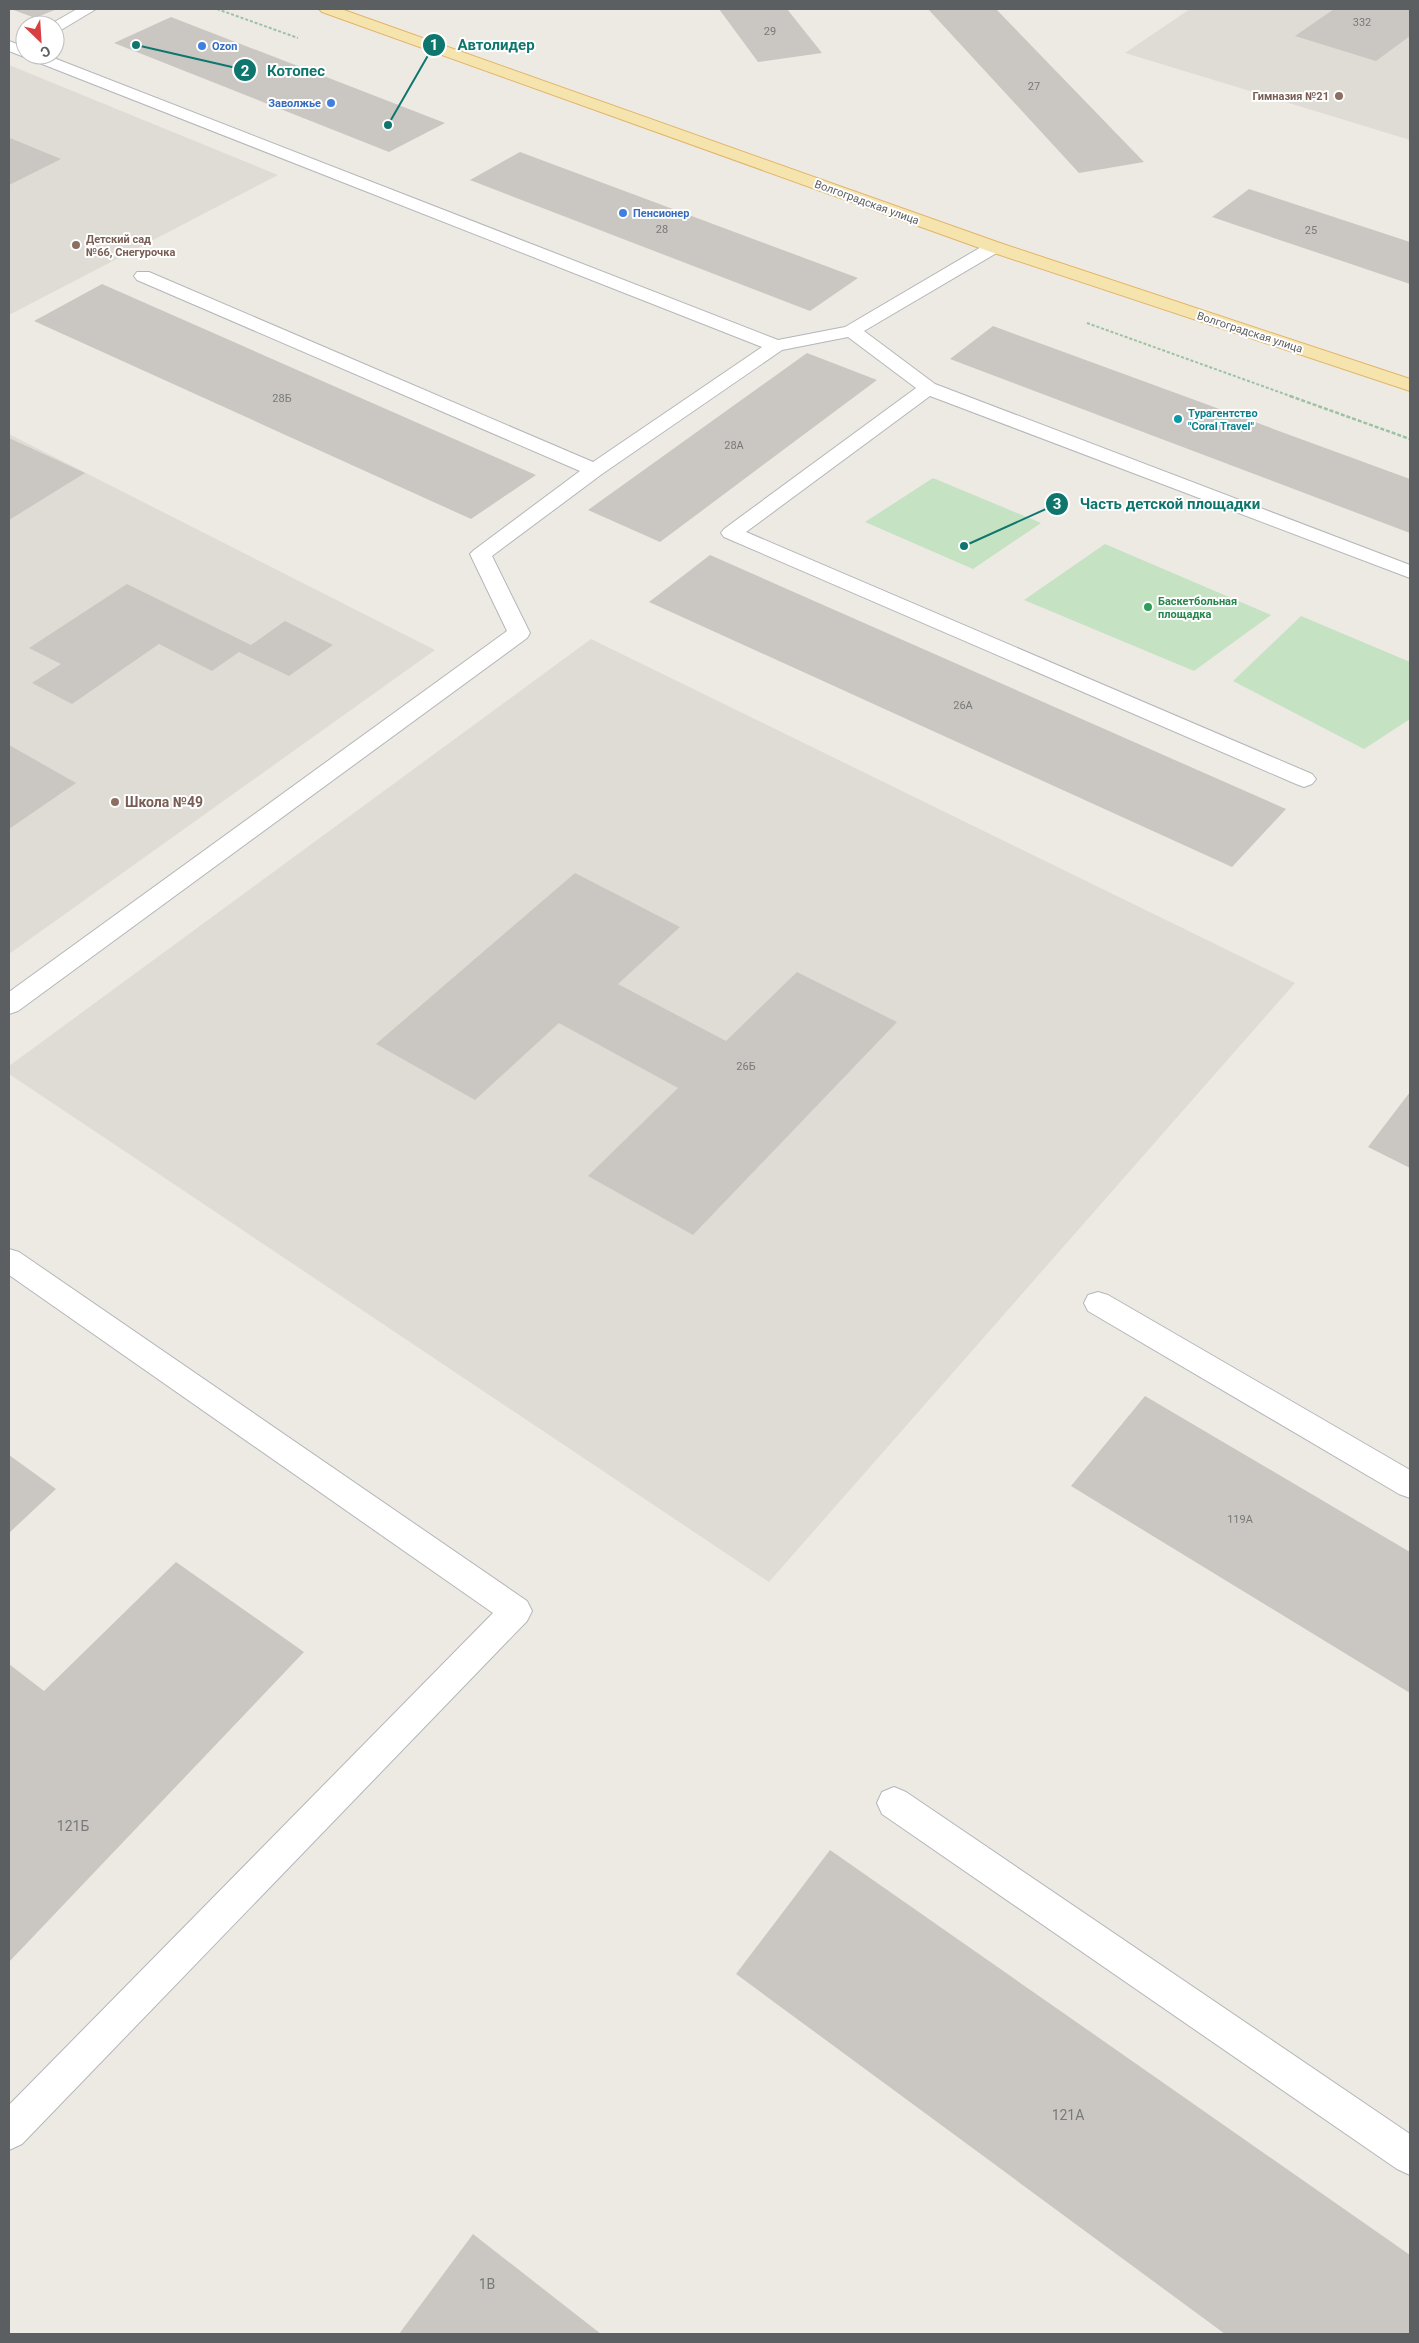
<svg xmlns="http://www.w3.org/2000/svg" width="1419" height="2343" font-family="Roboto,sans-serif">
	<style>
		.education { fill: #dfdbd5 }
		.green { fill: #c5e2c3 }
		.building { fill: #cac7c2 }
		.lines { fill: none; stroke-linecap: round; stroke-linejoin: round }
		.minor-casing { stroke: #b4b6b9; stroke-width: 2 }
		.major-casing { stroke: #e2b467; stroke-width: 2 }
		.path-far1 { stroke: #9cc2a3; stroke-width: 2; stroke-dasharray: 3 2; stroke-linecap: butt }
		.path { stroke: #9cc2a3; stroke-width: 2.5; stroke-dasharray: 4 2; stroke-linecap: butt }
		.minor { fill: #fff; fill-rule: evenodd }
		.major { fill: #f6e4af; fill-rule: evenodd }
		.shop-dot { fill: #3f7fe0; stroke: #fff; stroke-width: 2 }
		.education-dot { fill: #8d6e63; stroke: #fff; stroke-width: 2 }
		.culture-dot { fill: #0f9aa8; stroke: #fff; stroke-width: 2 }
		.leisure-dot { fill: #2e9e5b; stroke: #fff; stroke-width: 2 }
		.labels { text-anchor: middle; stroke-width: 4; stroke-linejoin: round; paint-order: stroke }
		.number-label { font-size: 11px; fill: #78797a }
		.far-shop-label { font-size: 11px; font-weight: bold; fill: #366cbe; stroke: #fff; text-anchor: start }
		.far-education-label { font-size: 11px; font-weight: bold; fill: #785e54; stroke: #fff; text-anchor: end }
		.far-street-label { font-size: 11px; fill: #5c5f62; stroke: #fff }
		.far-culture-label { font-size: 11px; font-weight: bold; fill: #0d838f; stroke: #fff; text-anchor: start }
		.far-leisure-label { font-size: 11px; font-weight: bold; fill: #27864d; stroke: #fff; text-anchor: start }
		.education-label { font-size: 14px; font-weight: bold; fill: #785e54; stroke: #fff; text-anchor: start }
		.near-number-label { font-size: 14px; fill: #78797a }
		.leader { fill: none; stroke: #0f766e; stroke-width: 2 }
		.callout-dot { fill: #0f766e; stroke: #fff; stroke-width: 2 }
		.mark-label { font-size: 15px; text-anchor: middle; font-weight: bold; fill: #fff }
		.callout-label { font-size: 15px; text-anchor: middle; font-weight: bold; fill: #0f766e; stroke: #fff; stroke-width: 4; stroke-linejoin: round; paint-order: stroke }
	</style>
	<rect width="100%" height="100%" fill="#edeae4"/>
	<path class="education" d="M1190,9h220v131l-285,-87z
		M9,65l269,110 -269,140z
		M9,434l426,216 -426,304z
		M591,639l704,344 -526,599 -760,-508v-8z"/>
	<path class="green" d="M933,478l108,45 -68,46 -108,-47z
		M1105,544l166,71 -77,56 -170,-71z
		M1301,616l109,46v57l-46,30 -131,-68z"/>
	<path class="building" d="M11,9h46l-22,9z
		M719,9h68l35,44 -64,9z
		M928,9h68l148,153 -65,11z
		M1334,9h76v27l-34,25 -81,-25z
		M171,17l274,106 -56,29 -275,-109z
		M10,138l51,21 -52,26z
		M520,152l338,126 -48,33 -340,-131z
		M1249,189l161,53v42l-198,-67z
		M102,284l434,191 -65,44 -437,-198z
		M993,326l417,153v54l-460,-174z
		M807,353l70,27 -217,162 -72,-32z
		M9,438l76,35 -76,47z
		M710,555l576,254 -54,58 -583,-265z
		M127,584l124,61 34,-24 48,24 -44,31 -50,-24 -27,19 -53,-27 -87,60 -40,-21 29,-19 -32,-16z
		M9,745l67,38 -67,46z
		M575,873l105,54 -62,57 108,57 71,-69 100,50 -204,213 -105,-59 90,-88 -119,-65 -84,77 -99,-56z
		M1410,1092v76l-42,-21z
		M1145,1396l265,156v141l-339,-207z
		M9,1455l47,34 -47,44z
		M176,1562l128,90 -295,310v-298l35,27z
		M830,1850l580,405v79h-185l-489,-360z
		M473,2234l128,100h-202z"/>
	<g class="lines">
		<defs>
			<path id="minor" d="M77,9h19l-35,21 -6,2v-7h-6z
				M9,41l16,6v8h21l732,285 67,-13 143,-84h12l3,4 -3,4 -136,80 71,53 475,181v13l-480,-182 -184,136 566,242 4,5 -4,5 -8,3 -8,-3 -572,-247 -3,-4 3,-4 192,-141 -68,-51 -66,13 -180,124 -110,82 38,77 -3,5 -509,373 -9,3v-22l498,-361 -37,-77 4,-4 106,-79 -443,-191 -3,-4 3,-4h12l444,190 169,-115 -753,-296z
				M9,1249l10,3 508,349 5,10 -5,10 -505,523 -13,6v-45l484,-492 -484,-338z
				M1098,1292l10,3 302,175v28l-11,-4 -311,-183 -4,-8 4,-8z
				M894,1787l12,5 504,342v41l-13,-6 -515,-355 -5,-11 5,-11z"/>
			<path id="major" d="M319,9h22l659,234 410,136v12l-422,-140 -666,-239z"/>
		</defs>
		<use href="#minor" class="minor-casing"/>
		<use href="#major" class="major-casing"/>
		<path class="path-far1" d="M217,9l81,29
			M1087,323l206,74"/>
		<path class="path" d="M1290,396l120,43"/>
		<use href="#minor" class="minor"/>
		<use href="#major" class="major"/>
	</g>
	<g class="shop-dot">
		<circle cx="202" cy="46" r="5"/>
		<circle cx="331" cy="103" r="5"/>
		<circle cx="623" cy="213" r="5"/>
	</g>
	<g class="education-dot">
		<circle cx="1339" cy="96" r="5"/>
		<circle cx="76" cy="245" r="5"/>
		<circle cx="115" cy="802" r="5"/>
	</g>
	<circle class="culture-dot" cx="1178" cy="419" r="5"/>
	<circle class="leisure-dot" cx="1148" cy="607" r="5"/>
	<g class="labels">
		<g class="number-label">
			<text x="1362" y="26">332</text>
			<text x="770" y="35">29</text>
			<text x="1034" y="90">27</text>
			<text x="662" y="233">28</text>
			<text x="1311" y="234">25</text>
			<text x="282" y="402">28Б</text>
			<text x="734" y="449">28А</text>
			<text x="963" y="709">26А</text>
			<text x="746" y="1070">26Б</text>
			<text x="1240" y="1523">119А</text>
		</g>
		<g class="far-shop-label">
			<text x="212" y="50">Ozon</text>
			<text x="321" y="107" text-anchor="end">Заволжье</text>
			<text x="633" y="217">Пенсионер</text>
		</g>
		<g class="far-education-label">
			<text x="1329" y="100">Гимназия №21</text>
			<text x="86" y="243" text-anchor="start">Детский сад<tspan x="86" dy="13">№66, Снегурочка</tspan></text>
		</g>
		<g class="far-street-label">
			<text transform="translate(867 202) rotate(20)" y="4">Волгоградская улица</text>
			<text transform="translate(1250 332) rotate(18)" y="4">Волгоградская улица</text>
		</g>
		<g class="far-culture-label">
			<text x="1188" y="417">Турагентство<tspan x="1188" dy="13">"Coral Travel"</tspan></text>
		</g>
		<g class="far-leisure-label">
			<text x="1158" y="605">Баскетбольная<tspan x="1158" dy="13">площадка</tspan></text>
		</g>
		<g class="education-label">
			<text x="125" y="807">Школа №49</text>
		</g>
		<g class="near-number-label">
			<text x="73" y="1831">121Б</text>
			<text x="1068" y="2120">121А</text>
			<text x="487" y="2289">1В</text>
		</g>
	</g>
	<path class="leader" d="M388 125L434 45M136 45L245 70M964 546L1057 504"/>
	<g class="callout-dot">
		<circle cx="388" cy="125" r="5"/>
		<circle cx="136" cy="45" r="5"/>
		<circle cx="964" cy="546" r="5"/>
		<circle cx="434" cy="45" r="12"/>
		<circle cx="245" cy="70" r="12"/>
		<circle cx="1057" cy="504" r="12"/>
	</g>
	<g class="mark-label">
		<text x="434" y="50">1</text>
		<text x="245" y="76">2</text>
		<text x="1057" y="509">3</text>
	</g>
	<g class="callout-label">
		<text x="496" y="50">Автолидер</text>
		<text x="296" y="76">Котопес</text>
		<text x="1170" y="509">Часть детской площадки</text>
	</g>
	<rect width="1419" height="2343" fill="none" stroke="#5c5f62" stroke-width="20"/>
	<g transform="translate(40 40) rotate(155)"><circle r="24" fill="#ffffff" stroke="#bebfc0"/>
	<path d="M0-4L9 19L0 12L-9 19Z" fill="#d64042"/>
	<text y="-8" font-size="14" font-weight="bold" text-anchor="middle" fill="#5c5f62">С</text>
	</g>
</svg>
